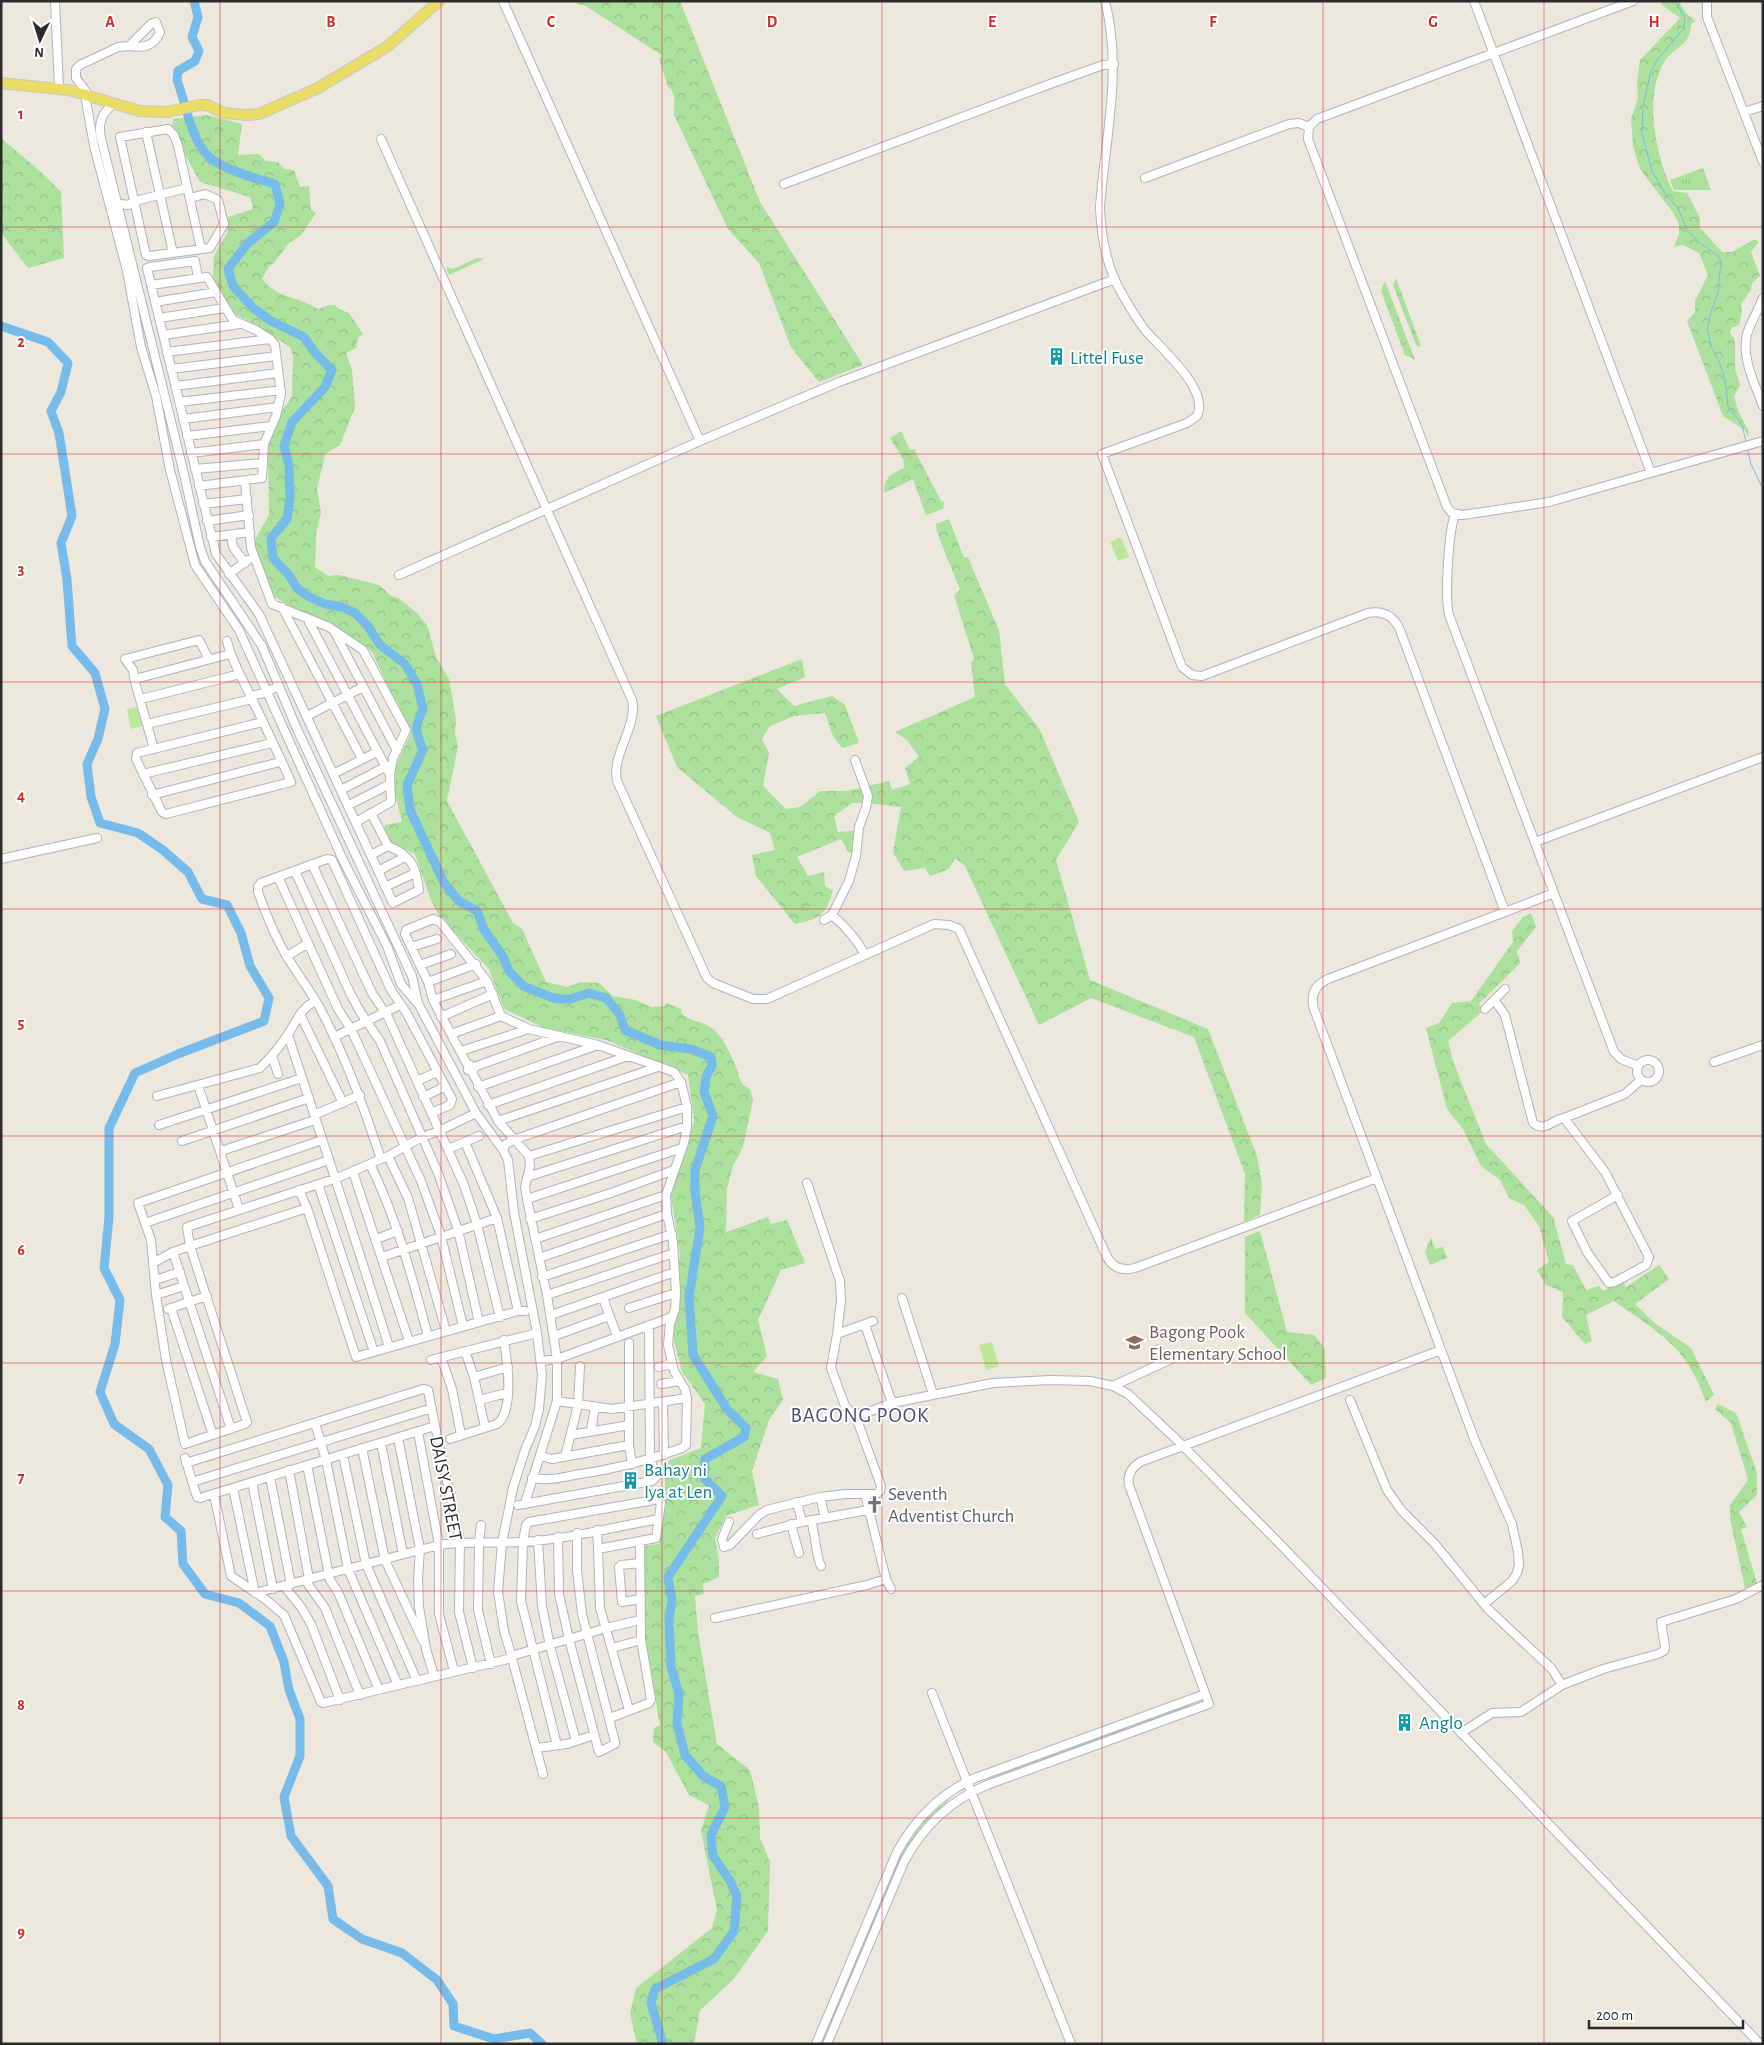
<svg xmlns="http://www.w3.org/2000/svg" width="1764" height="2045" font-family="'Alegreya Sans',sans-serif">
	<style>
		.grass { fill: url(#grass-tufts) }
		.forest { fill: url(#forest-crowns) }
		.pitch { fill: #bce79a }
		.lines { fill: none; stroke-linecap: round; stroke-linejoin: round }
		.stream { stroke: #76bbe9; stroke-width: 1 }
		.river { stroke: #76bbe9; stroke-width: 9 }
		.minor-casing { stroke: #b2b2be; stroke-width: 10 }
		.major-casing { stroke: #c8c8c8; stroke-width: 12 }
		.minor { stroke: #fff; stroke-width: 8 }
		.major { stroke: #eadd65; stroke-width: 10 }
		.grid { fill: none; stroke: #d62828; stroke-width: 1; stroke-opacity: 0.55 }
		.labels { text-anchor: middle; stroke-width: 4; stroke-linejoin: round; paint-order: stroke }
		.culture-label { font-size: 19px; fill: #0d838f; stroke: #fff; text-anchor: start }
		.education-label { font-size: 19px; fill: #785e54; stroke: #fff; text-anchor: start }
		.street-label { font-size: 19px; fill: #2b2b2b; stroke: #fff }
		.worship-label { font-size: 19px; fill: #5b616d; stroke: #fff; text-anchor: start }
		.quarter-label { font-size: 21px; letter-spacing: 1px; fill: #4d4f7a; stroke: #fff }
		.grid-label { font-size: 16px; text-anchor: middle; font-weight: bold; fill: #d62828; stroke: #fff; stroke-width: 4; stroke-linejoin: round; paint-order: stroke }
	</style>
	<defs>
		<pattern id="grass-tufts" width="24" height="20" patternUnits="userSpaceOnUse" patternTransform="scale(1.25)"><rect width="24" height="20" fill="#abe09d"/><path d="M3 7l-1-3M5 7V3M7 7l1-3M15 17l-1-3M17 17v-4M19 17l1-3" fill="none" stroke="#93c087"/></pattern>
		<pattern id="forest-crowns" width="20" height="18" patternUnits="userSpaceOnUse" patternTransform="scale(1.25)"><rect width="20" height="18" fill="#abe09d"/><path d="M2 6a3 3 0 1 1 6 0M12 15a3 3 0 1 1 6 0" fill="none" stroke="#93c087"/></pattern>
	</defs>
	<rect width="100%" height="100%" fill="#ece8de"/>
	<path class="grass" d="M1703,168l8,22h-37l-4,-10z
		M477,258l7,1 -35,16 -3,-8 7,2z
		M1396,278l25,68 -1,1 -4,-2 -23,-60z
		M1385,281l30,79 -10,-5 -24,-64z
		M1431,1237l4,12 8,-2 4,11 -17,7 -5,-13z
		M1188,1704l3,2 -201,74 -3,-1z
		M948,1799v2l-26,25 -18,27 -81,191h-3l81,-192 19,-28z"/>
	<path class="forest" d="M576,1h104l80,201 103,163 -44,17 -28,-35 -32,-84 -31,-34 -54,-114v-19l-3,-7 -3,-2 -9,-28 4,-3 -79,-51 -7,-1z
		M1660,1h18l9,13 9,7 -5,3c-1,24 -19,23 -28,40 -19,34 -7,95 10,127l14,2 13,25v10l22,24h10l21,-12h3l3,2 -8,10 9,24 -8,7 -1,7 -10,14 1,8 -3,13 -8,3 -1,5 5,7v29l5,16 -6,11 4,15 11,21 -1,5 -3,-7 -22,-14 -36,-95 8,-9v-11l13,-26 -9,-22 -16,-8 -9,2 5,-13v-10l-7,-13 -32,-42 -7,-23 -2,-27 7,-21 -1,-16 3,-22 40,-42 -18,-13z
		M207,115l35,9 -4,31 21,-1 7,7 12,1 6,7 10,1 6,17 9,-1 2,23 5,4 -15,22 -12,8 -15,20 -5,3 -7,13c14,19 38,18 56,30l11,-4h6l4,4 10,4 14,21 -5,4 -2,10 -10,5 6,17 3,37 -15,38 -15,9 -8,35 4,24 -5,21 -1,33 13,9 11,-1 40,10 12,11 7,2 18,14 11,13 9,32 13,22 7,40 -1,15 3,12 -11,55 66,122 9,6 24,53 21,5 14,-5 18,1 14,13 23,4 15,7 14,-1 1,-3 16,6 -1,4c8,8 20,8 29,14 15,10 22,31 29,47l-1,2 5,9 7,4 3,11 -10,47 -10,19 -6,23 -1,43 42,-15 3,7 16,-4 18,43 -24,7 -23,50 9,36 -14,16 25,7 5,21 -14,20 -17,51 7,34 -33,11 -11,22 4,22v17l-16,7 1,10 -9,2 3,36 19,112 33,26 9,37 1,31 10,24 -2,69 -35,49 -33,30 -6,34h-57l-7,-31 6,-25 76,-60 5,-18 -16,-79 8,-26 -20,-10 -23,-43 -13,-10 1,-14 6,-3 -16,-86 -1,-93 16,-2 6,-56v-26l36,-14 4,-44 -23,-32 -11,-43 9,-75 -9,-58 23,-75 -6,-46 -82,-35 -62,-12 -40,-19 -15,-40 -50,-53 -9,-18 -15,-44 -25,-12 -7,-13 2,-4 17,-3 -7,-29 1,-28 14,-30 -38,-83 -39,-27 -41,-17 -20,-13 -18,-47v-7l15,-26 -1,-70 15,-36 9,-12 1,-41 -3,-9 -41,-26 -15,-7 -21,-36 1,-23 14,-23 -3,-14 28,-9 -3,-12 -50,-15 -28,-51 1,-12z
		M1,138l40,34 20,20 3,66 -36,10 -27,-35z
		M901,431l9,19 4,-1 27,52 3,1 -1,7 -17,6 -13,-36 -29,14c1,-16 6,-19 20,-25l-1,-9 -13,-21z
		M949,519l15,39 4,-1 31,74 6,53 35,46 39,92 -23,38 34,120 118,49 49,127 5,29 -2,30 -16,7 1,-48 -51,-137 -103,-39 -52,27 -74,-159 -10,-8 -6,11 -19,7 -5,-8 -21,3 -11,-19 8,-45 -36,-4h-13l-18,13 4,16 16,-1v21l-5,1 -8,-14 -44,18 11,19 16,-4 1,14 8,5c-9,26 -12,27 -38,33l-39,-48 -4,-21 23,-5 -5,-17 -33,-16 -60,-50 -21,-51 146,-57 3,18 -28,12 17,17 38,-10 13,9 14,38 -17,5 -9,-12 -8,-23 -31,3 -24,10 -8,13 7,14 -6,33 23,23 14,-2 20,-16h27l42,-10 3,9 18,-6 -5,-16 14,-11 -12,-17 -12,-8 80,-35 -4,-34 3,-4 -20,-64 6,-5 -23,-58 -1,-8z
		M1531,913l5,14 -19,24 3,12 -41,41 4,7 -35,30 5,20 33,83 67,73 13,47 7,1 13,25 13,-4 4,5 20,-10 3,6 33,-22 10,14 -34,25 18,18 38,26 23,47 -8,7c-19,-56 -47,-69 -92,-101l-28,14 6,26 -7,3 -23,-27 1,-25 -17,-7 -9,-15 12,-8 -10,-36 -15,-21 -15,-7 -9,-18 -19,-14 -18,-37 -16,-20 -21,-81 13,-5 13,-20 19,-2 42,-59 -1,-11 11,-14z
		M1260,1231l27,101 27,3 11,14 1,29 -15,7 -66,-72v-76z
		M1718,1404l18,9 21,60v22l-18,17 8,15 -6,2 16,54 -12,5 -15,-69v-14l18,-25 -17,-57 -16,-14z"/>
	<path class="pitch" d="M1121,537l8,20 -11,4 -8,-19z
		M138,707l4,19 -11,3 -4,-20z
		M992,1342l7,24 -13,4 -7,-25z"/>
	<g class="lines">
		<path class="stream" d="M1675,1l10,17 -1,10 -27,32 -6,11 -8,36 -1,27 10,37 14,24 12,13 9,22 13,13 17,12 4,6 -3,31 -7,20 -4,17 5,19 7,13 6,19 3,26 14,19 4,17
			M1747,448l4,16 12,25"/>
		<path class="river" d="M194,1l4,16 -6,20 7,14 -4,10 -17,10 -1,9c9,24 13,56 30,75 13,14 50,24 68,29l5,20 -6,18 -27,22 -19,25 5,17 20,22 18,13 33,16 11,16 17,17 -7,17 -33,35 -8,24 5,19 1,33 -3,21 -16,19 2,20 15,16 9,14 10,8 18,8 17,3 13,6 12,12 13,20 25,19 12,20 6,25c-9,20 -8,21 0,41l-16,35 3,25 34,73 15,18 18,10 7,19 18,25 7,16 14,15 33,13h14l19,-6 17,5 14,17 5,15 35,15 31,4 20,8 1,9 -6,11 -2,15 9,24 -18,54v21l5,37 -11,69 4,58 34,54 19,19 -2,9 -39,22 -1,19 18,18 -54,81 4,24 -3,17 2,49 8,27 -2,30 8,31 18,21 18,10 4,21 -14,28 2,21 17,25 7,15 -3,35 -20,28 -59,30 -4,14 12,41
			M1,326l47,16 20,21 -7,29 -10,19 8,22 13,83 -11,27 6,37 5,66 23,27 10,36 -7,30 -11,25 4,33 9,26 38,10 25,17 25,22 14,27 25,6 14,28 9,33 19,32 -5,23 -86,33 -43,19 -26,55v89l-5,51 16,32 -5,44 -15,48 14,32 35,25 19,36 -3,32 16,14 2,33 22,30 34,9 31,23 14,36 5,28 11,29v37l-16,41 7,39 37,50 5,33 29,20 40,14 35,27 16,24 1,22 40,13 36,-6 12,11"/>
		<defs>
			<path id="minor" d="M55,1l4,87
				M503,1l197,440
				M1105,1c18,68 0,138 -5,206 1,29 7,60 21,85 8,14 15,27 25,39 15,18 64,58 51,85l-10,7 -85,31 80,213 10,8 10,1 166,-63c15,-3 26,3 32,17l105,282 -177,67c-13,6 -18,16 -14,30l161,432 37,83 6,28 1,13 -2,8 -5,8 -28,23
				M1474,1l177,472
				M1633,1l-316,118 -8,8 -1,12 139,368 5,6 11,2 86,-13 214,-61
				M1707,1v16l56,145
				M85,95l9,51 33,125 14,76 15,49 14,74 25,95 44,65 104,230 44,86 14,38 18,21 57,108 27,37 5,10 6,52 23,121 5,42 -3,34 -4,17 -10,24 -12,38 -11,55 -4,49 6,39 7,23
				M90,97l-14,-19v-9l4,-4 38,-18 11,-1 22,-22 5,-2 4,10c-6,15 -17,16 -31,14
				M114,104c-13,9 -16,20 -13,34l83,336 16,73 5,14 57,85 35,83 115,247 6,27
				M1744,112l19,-6
				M146,132l27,121
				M381,139l251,561c6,27 -21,54 -15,81l90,197 6,5 40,16h14l167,-75 15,1 10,4 148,328c6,11 16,14 28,11l242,-90
				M1145,178l144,-54 10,-1 10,4
				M784,184l266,-100 53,-19 11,-1
				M190,198l15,-4 13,6 6,24 -14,24 -61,8 -3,-1 -26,-118 48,-8 6,6 4,11 23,103
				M115,206l7,-2 6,1 11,-5 48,-12
				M198,278l-3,-17 -45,6 -3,1 69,286 43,60 134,289 26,-13c-3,-24 -8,-35 -31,-44l-17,-33
				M151,285l56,-8 26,43 23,10 14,9 5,6 6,49 -5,22 -12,28 -2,34 -63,8
				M1763,298c-5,12 -12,24 -16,36 -6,24 8,50 16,72
				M155,302l61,-10
				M159,318l66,-10
				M163,335l77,-11
				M167,352l103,-13
				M171,369l105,-13
				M175,386l103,-13
				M179,402l102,-12
				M183,419l95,-12
				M187,436l84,-10
				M191,453l73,-9
				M195,469l68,-6
				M245,482l6,66 21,56 57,23 34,23 43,80 -13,28 -3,17 1,27 -35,20
				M203,504l44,-5
				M1455,515c-7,17 -10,83 -6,100l165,437 7,7 17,7
				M207,521l42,-6
				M231,535l2,12 12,16
				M211,537l39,-5
				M229,574l19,-14
				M399,575l301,-134 139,-59 276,-103
				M282,607l80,152
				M307,618l83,157
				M334,631l63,120
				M227,641c5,21 17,41 26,60 13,27 26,54 38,81l-125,32 -4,-2 -26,-53 1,-6 126,-31
				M135,679l95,-25
				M250,696l14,-3 15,-7
				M141,699l99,-25
				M307,716l56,-29
				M147,724l105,-25
				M154,749l-19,-67 -2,-12 -8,-11 74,-19 10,19
				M143,774l129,-31
				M333,774l44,-22
				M341,790l44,-23
				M152,795l124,-32
				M349,805l41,-21
				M1535,842l228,-85
				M371,855l17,-9
				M1,859l96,-21
				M312,864l60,129 16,24 76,168 13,39 23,93
				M295,871l56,124 10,18 19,28 58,132 20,57 21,92
				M378,871l27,-14
				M278,877l60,132 13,20 70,152 20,55 22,90
				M385,887l30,-14
				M1505,912l49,-19
				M832,915c14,12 25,24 33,40
				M824,920l8,-5 17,-34 7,-25 3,-29 7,-19 2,-12 -13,-36
				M411,947l26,-8
				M287,956l20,-12
				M420,965l31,-11
				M428,982l48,-18
				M433,1000l54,-19
				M1495,1001l10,14 28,108c12,10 20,-4 31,-5
				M1485,1009l20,-20
				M300,1014l43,89
				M441,1017l52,-23
				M451,1034l50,-18
				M288,1035c34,104 69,208 101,312
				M334,1037l66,-32
				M461,1051l68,-22
				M272,1056l6,18
				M1637 1071a11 11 0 1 1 22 0a11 11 0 1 1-22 0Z
				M1714,1062l49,-17
				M468,1066l-35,-66 -5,-18 -23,-48 1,-4 27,-11 7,3 47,59 14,35 28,13 69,16 76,27 7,10 6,25v19l-3,17 -18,52 1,19 6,28 3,51 -1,16 -5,15 -2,21 6,26 11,18 2,9 -1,47 -4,3c-35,13 -71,22 -108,27 -14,3 -27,6 -42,3
				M474,1067l86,-31
				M472,1072l2,-3 -4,-4 -2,5 4,2 26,49 31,35 1,10 -5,21 2,12 20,96 10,64v42l-32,102
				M417,1081l20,-9
				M198,1085l41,124
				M478,1087l120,-42
				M157,1096l103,-28c10,-10 20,-21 28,-34 10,-14 11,-24 27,-33
				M423,1097l21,-10
				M488,1105l140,-49
				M314,1115l46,-20
				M498,1121l160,-54
				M159,1125l143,-47
				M182,1141l127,-43
				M465,1142l32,76 21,93
				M448,1149l31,-13
				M503,1150l3,-6 10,-5 165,-57
				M221,1151l94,-31
				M388,1156l20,42 38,133
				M529,1156l158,-49
				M381,1159c-17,-51 -35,-101 -60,-149 -10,-19 -24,-36 -35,-55 -12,-20 -20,-41 -28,-63v-5l3,-4 66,-24 5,1 59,130 15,22 46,87 -2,6 -19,8
				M370,1164c27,55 42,113 58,172
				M353,1172l56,169
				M527,1177l160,-51
				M807,1183l33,98 1,20 -4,33 36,-13
				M318,1184l56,168
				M299,1190l8,18 49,149 162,-46h7
				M1618,1195l-46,26 15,31 22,31 6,-1 31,-17 3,-8 -44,-85 -41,-54 61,-24 16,-14
				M527,1199l155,-51
				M530,1219l81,-26 63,-23
				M145,1223l184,-63
				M376,1239l22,-8
				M535,1239l131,-44
				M173,1252l58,177
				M382,1257l115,-39
				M539,1258l128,-44
				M153,1263l20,-11 17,-6 117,-38
				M542,1277l130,-43
				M155,1280l25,-8
				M184,1286l-28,9 10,65 19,84 60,-20 2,-2 -57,-176 -3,-19 150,-49 51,-22 34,-19 17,-6 37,-18
				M156,1295l-5,-55 -13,-37 184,-63
				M547,1295l127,-42
				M603,1298l14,38
				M902,1298l31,96
				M171,1308l42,127
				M629,1308l47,-15
				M168,1309l39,-13
				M551,1315l124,-43
				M865,1325l27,78
				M554,1336l55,-20
				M629,1343v102l3,19
				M1159,1349l6,13
				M465,1351l9,26 11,50
				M441,1357l11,32 9,46
				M431,1360l106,-27
				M542,1361l15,-2 115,-42
				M659,1367l13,-3
				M474,1377l34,-10
				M661,1384l19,-3
				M1113,1386l58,-27
				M479,1400l28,-7
				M1350,1400l37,90 15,21 33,33 53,65 64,60 10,16
				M557,1401l55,8 75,-11
				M663,1402l1,53
				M856,1417l36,-14 101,-20 57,-3 40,1 23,5 15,8 48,45 102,103 482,502
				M315,1423l11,37 22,109 50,116
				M435,1426l25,115 -1,71 14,56
				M591,1431l4,-24
				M418,1432l21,113v69l15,57
				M571,1435l58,-10
				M398,1438l22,111 -2,30 1,28 7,42 8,27
				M450,1439l47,-15c18,-14 10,-64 7,-84
				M381,1443l22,111
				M362,1448l23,112 38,81
				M343,1455l23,109 51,117
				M541,1456l11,3 77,-14
				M565,1457l13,-52 2,-39
				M185,1458l12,39 3,1 235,-72 -7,-36 -5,-1 -237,74
				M307,1465l23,115 8,12 41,98
				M289,1470l20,109
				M270,1477l21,107
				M192,1482l240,-74
				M252,1482l21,107
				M233,1488l22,105 184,-48c28,-5 56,-1 84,-3 46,-3 91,-15 136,-23
				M214,1494l17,82 34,23 19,16 37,87 2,1 185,-44
				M820,1497l5,20
				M797,1502l5,20
				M518,1505l134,-24 5,-5 -7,-17 -1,-134
				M811,1520c4,12 5,37 10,46
				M729,1522l-7,17 2,8 6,-2 29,-30 8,-5 53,-13 26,-3h30l4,-3 1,-5 -25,-69 -11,-11 -14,-38 6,-34
				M791,1524l8,29
				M481,1525l-2,18 -1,67 13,54
				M597,1530l1,19
				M757,1534l45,-12 66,-12
				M558,1537l1,57 10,45 30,113 16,-8v-2l-33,-128 -5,-44v-37
				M538,1540l4,66 8,40 26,95
				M640,1563l-19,2 -2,2 3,35 19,-3
				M886,1579l5,10
				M305,1580l20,28 35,87
				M284,1586l17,21 10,17 29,76
				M715,1618l152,-33 19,-6 -21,-85
				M612,1648l29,-8
				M515,1655l91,-27 34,-8
				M513,1662l30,112
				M932,1693l139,351
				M610,1718l39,-15 2,-4 -10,-59 -1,-98
				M1461,1733l31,-20 29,-1 41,-27 41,-16 55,-15 6,-3 1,-4 -4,-25 75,-23 27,-14
				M557,1745l-36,-144 2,-59 3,-17 3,-3 125,-22h6l1,3 -5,35 -58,11 2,59 29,102
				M537,1748l30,-4 27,-9
				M816,2044l81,-192c18,-33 44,-59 78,-74l230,-84
				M827,2044l77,-182c19,-36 45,-61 83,-77l222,-81 -80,-219c-2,-10 2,-17 11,-23l301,-112"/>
			<path id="major" d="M1,83l68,7 70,21 28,1 32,-7h8l17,8 23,2 12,-1 59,-26 57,-34 13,-8 51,-45"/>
		</defs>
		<use href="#minor" class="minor-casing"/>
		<use href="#major" class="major-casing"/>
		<use href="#minor" class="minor"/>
		<use href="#major" class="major"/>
	</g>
	<path class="grid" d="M220,1v2043M441,1v2043M662,1v2043M882,1v2043M1102,1v2043M1323,1v2043M1544,1v2043M1,227h1762M1,454h1762M1,682h1762M1,909h1762M1,1136h1762M1,1363h1762M1,1591h1762M1,1818h1762"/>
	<defs>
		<symbol id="building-bare" viewBox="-9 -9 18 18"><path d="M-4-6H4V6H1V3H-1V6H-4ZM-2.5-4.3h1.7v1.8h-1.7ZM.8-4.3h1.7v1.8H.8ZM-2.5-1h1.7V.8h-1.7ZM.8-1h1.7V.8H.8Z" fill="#0f9aa8" stroke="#fff" stroke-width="2.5" paint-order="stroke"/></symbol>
		<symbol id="school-bare" viewBox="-9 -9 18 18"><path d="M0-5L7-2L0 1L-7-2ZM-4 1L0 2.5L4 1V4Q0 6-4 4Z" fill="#8d6e63" stroke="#fff" stroke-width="2.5" paint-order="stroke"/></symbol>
		<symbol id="church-bare" viewBox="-9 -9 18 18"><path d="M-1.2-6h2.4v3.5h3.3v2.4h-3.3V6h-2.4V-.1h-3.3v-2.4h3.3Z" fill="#6b7280" stroke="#fff" stroke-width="2.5" paint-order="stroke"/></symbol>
	</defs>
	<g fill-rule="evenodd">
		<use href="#building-bare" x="1044" y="344" width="25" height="25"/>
		<use href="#school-bare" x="1122" y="1330" width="25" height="25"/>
		<use href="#building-bare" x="618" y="1468" width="25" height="25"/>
		<use href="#church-bare" x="862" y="1492" width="25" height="25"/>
		<use href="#building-bare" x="1392" y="1710" width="25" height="25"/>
	</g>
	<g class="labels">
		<g class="culture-label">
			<text x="1070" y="364">Littel Fuse</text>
			<text x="644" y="1476">Bahay ni<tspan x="644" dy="22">Iya at Len</tspan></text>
			<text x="1419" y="1729">Anglo</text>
		</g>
		<g class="education-label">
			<text x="1149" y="1338">Bagong Pook<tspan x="1149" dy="22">Elementary School</tspan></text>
		</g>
		<g class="street-label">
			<text transform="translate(447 1488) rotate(79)" y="7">DAISY STREET</text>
		</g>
		<g class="worship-label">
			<text x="888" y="1500">Seventh<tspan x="888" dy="22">Adventist Church</tspan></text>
		</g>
		<g class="quarter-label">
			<text x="860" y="1422">BAGONG POOK</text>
		</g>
	</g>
	<g class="grid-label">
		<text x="110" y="27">A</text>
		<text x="331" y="27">B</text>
		<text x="551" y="27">C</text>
		<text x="772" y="27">D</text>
		<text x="992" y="27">E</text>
		<text x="1213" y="27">F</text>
		<text x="1433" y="27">G</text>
		<text x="1654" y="27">H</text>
		<text x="21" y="119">1</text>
		<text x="21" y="347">2</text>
		<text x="21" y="574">3</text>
		<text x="21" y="801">4</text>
		<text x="21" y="1028">5</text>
		<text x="21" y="1255">6</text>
		<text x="21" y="1483">7</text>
		<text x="21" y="1710">8</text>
		<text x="21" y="1937">9</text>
	</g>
	<rect width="1764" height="2045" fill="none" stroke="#2b2b2b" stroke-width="5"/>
	<g transform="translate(40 40) rotate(184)" stroke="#ffffff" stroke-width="4" paint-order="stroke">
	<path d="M0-4L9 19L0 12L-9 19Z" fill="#2b2b2b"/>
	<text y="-8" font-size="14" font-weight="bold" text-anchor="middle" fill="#2b2b2b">N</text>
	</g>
	<path d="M1589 2020v8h154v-8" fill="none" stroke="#2b2b2b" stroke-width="2.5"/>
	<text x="1596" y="2020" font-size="15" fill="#2b2b2b" stroke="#ffffff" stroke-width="4" paint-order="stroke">200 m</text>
</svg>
